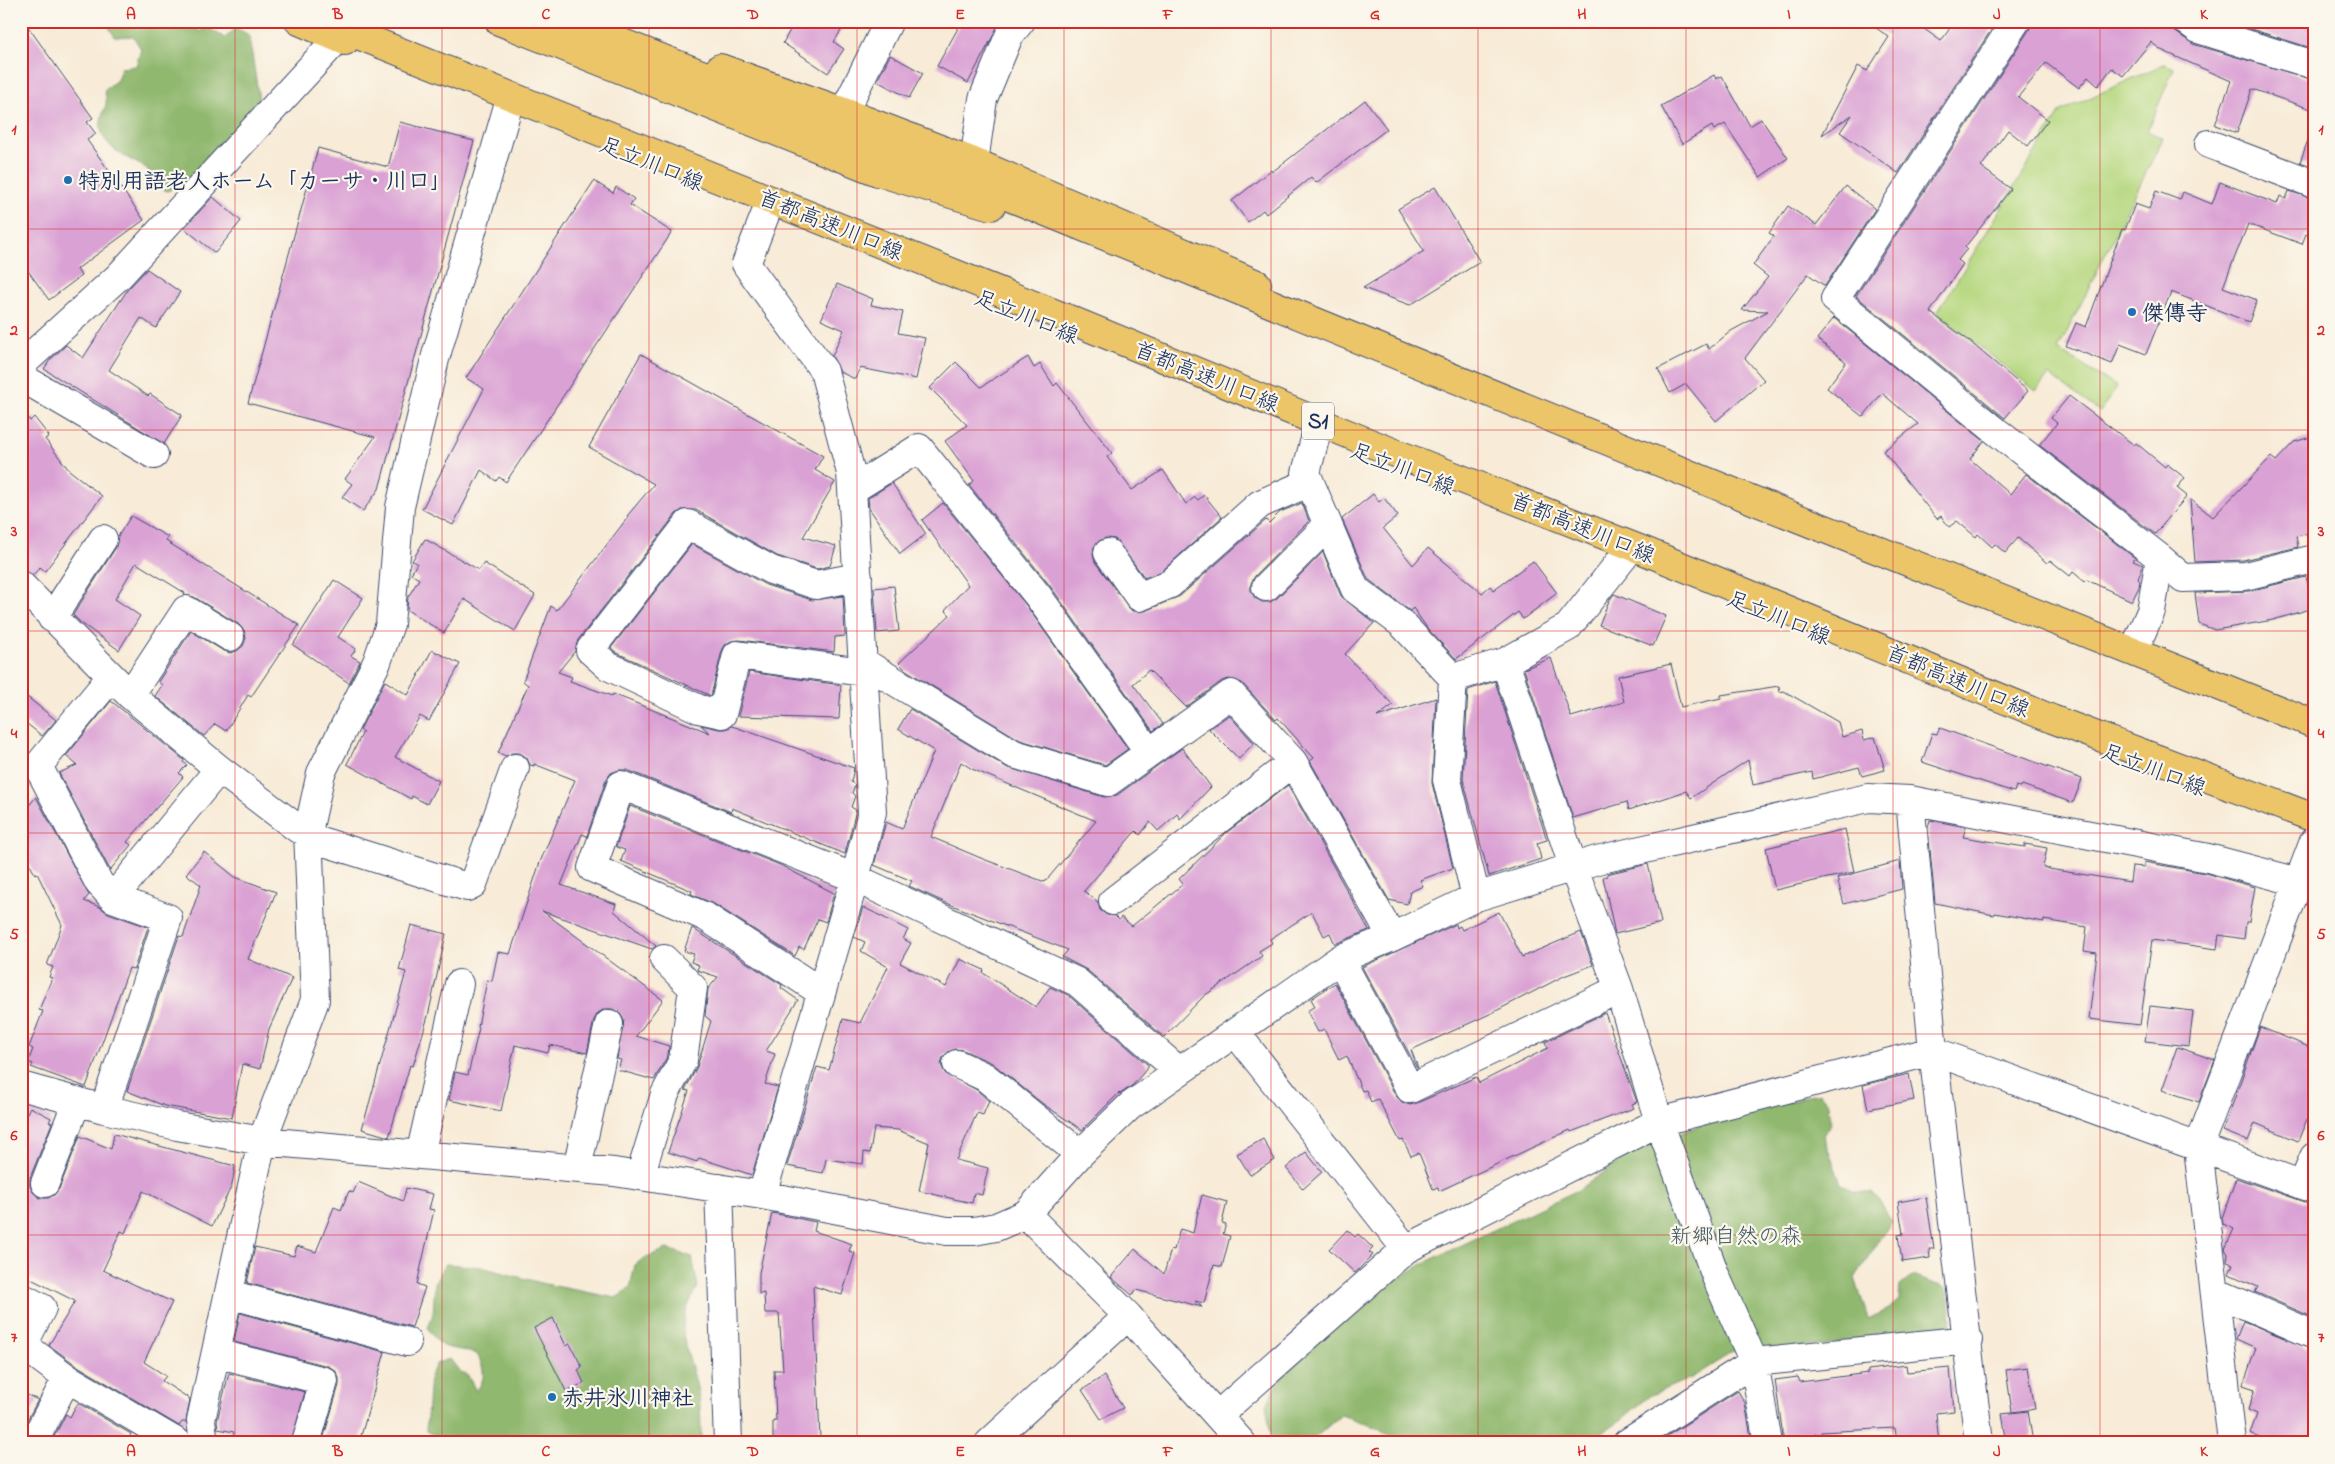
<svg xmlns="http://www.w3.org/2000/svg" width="2335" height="1464" font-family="'Indie Flower','Klee One',sans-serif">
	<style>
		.green { fill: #b6d880; stroke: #68846f }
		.forest { fill: #90b86e; stroke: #567466 }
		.building { fill: #daa1d4; fill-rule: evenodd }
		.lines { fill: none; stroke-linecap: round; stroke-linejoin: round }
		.minor-casing { stroke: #3c4b70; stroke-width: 30 }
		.major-casing { stroke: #3c4b70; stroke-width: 30 }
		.highway-casing { stroke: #3c4b70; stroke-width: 30 }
		.minor { stroke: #fff; stroke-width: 28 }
		.major { stroke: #edc569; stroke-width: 28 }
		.highway { stroke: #edc569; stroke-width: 28 }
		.grid { fill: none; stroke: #d62828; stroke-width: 1; stroke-opacity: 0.55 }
		.poi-dot { fill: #1f6fb2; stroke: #fbf7ec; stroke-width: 2 }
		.labels { text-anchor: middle; stroke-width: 4.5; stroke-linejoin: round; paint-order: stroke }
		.shield { fill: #fbf7ec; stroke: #5e6b89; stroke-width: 1 }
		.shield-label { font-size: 21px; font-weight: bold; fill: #1b2f5e }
		.street-label { font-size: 22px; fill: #1b2f5e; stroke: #fbf7ec }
		.poi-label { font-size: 22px; font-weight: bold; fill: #1b2f5e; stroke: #fbf7ec; text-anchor: start }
		.park-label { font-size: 22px; fill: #425966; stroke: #fbf7ec }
		.neatline { fill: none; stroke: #d62828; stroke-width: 2 }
		.grid-label { font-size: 16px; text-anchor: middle; font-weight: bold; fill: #d62828 }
	</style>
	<rect width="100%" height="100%" fill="#fbf7ec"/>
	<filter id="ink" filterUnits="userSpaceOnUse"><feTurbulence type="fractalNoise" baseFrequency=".02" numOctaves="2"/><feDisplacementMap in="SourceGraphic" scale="10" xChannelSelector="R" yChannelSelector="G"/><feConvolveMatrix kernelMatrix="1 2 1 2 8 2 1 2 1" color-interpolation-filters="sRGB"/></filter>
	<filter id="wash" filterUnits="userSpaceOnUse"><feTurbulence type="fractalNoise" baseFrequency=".0096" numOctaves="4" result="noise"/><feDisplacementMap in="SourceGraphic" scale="20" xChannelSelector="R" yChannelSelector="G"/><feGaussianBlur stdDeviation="1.12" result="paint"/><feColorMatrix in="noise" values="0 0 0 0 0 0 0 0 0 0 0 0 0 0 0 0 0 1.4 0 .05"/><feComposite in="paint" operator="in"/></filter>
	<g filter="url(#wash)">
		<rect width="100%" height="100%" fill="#f8ebd7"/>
		<path class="green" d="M2164,64l10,4 -27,63 16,7 -105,212 59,37 -17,25 -51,-37 -13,16 -99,-78 124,-202z"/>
		<path class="forest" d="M105,21h88l6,11 8,-5 18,11 11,-10 13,7 10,64 -15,16 -2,14 -36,45 -39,17 -18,-9 -1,-13c-17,-10 -51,-22 -47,-48 2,-14 9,-15 3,-31l13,-10 4,-12 15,-2 5,-17 -8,-13 -18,1z
			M1820,1093l9,10 1,22 -7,10 18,49 12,8h20l19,29 -37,57 13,41 21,-10 10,-9 1,-14 13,-10 33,12 4,14 1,29 -164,18 -54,3 -42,26 -40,17 -29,24 -35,24h-187l-20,-14 -39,-14 -32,28h-20l-17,-4 -6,-34 29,-51 69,-56 62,-36 154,-73 48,-34 70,-29z
			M667,1249l25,8 6,30c-29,46 -8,60 0,106 3,16 3,34 3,50h-260v-5l-15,-7 4,-55 7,-13 13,-4 10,13 7,2 9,17c11,-12 8,-24 1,-37 -24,-9 -34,1 -49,-26l5,-14 2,-31 10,-19 36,3 64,17 71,14 14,-10 5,-23 9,-7z"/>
		<g id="blocks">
			<path class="building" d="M21,21h3l69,97 -6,4 9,12 -9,6 57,80 -67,49 4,7 -32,24 -28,-39z
				M795,21h52l-13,21 10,7 -16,24 -45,-30z
				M962,21h39l-33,62 -31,-17z
				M1866,21h47l28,20 14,-20h42l-99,152 -58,-41 12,-17 -30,20 36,-69 9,5 22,-34z
				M2032,21h140l1,7 4,5 16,11 121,36v30l-62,-21 -15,44 -22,-8 16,-44 -70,-31 -10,-8 -28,34 -11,-8 -14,18 -10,-9 -9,11 -33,-25 -28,34 30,23 -20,26 -20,-16 -27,37 30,22 -46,58 2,2 -9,11 5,4 -33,48 38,28 60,51 -23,27 -149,-122 173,-266z
				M2226,21h88v28z
				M890,55l33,18 -14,25 -32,-17z
				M1714,75l2,4 6,-3 28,50 11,-7 27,39 -28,19 -35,-53 -11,6 -2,-4 -30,18 -21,-38z
				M1365,100l22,29 -71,54 -5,-6 -45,37 -3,-4 -15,12 -16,-21 39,-31 1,2z
				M400,122l74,19 -95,348 -16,22 -21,-14 10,-13 -7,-5 30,-42 -127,-34 70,-255 70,19z
				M2311,132h3v35l-14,-5z
				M594,181l19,12 3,-6 18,12 -4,6 42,27 -166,250 -7,-5 -3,4 -15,-11 -28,55 -31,-16 62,-120 -18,-11z
				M2220,182l57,22 3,-8 6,3 3,-8 25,8v38l-8,-3 -4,10 -54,-20 -25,63 34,13 -8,22 -78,-30 -25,62 -26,-10 -8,20 -46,-18 10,-23 10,4 36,-98 3,1 10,-26 14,5 7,-18 24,9 3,-8 29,12z
				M1846,186l29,23 -50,77 -17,-12 -63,84 19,22 -48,41 -30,-37 -16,9 -12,-24 48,-25 3,5 22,-18 37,-20 -26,-1 26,-33 -15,-12 21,-29 -5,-3 19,-27 28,19z
				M1435,187l45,75 -70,43 -47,-17 61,-37 -26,-42z
				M213,197l28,24 -26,32 -31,-25z
				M147,269l33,23 -24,36 -15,-10 -32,52 39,26 2,-2 32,21 -18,29 -120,-75 6,-9 16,-15 17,13 45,-69z
				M837,284l36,15 -2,6 32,7 -5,21 27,5 -9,41 -56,-11 -5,11 -15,-7 -8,-16 12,-26 -23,-10z
				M1834,318l150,123 -14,18 40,35 16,-20 109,84 -2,3 10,4 -5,14 2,2 -1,6 -7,14 -45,-21 -2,2 -12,-10 -3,4 -20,-16 -3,3 -29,-25 -13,15 -10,-9 -3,3 -14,-13 -2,3 -19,-16 -8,6 -8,-11 -4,3 -54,-68 35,-27 -36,-31 -19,24 -36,-29 19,-26 -29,-23z
				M641,354l182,102 -8,14 20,12 -32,55 33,9 -6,20 -13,3 -40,-13 -81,-46h-14l-6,4 -98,126 -3,11 -17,21 14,5 -2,4 42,15 1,-2 97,39 -9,-8 18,4h7l6,-3 122,42 -3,14 4,3 -3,8 3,3 -4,11 5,3 -11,44 -113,-46 -1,4 -104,-42h-8l-8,3 -5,7 -19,56 -5,-2 -21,51 55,19 -2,7 42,35 -4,3 -110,-38 121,89 -27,36 33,10 -1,9 -14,25 -36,-10 3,-10 -4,-1 7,-39 -5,-8 -7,-3h-7l-7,4 -4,7 -7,33 -37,-8 -2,8 -33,-8 -14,66 -52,-11 6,-28 13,3 11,-47 -1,-1 9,-47 5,1 6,-29 12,2 30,-92 35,-82 -41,-16v2l-4,-1 -3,-7 -7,-5h-8l-6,3 -8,-3 30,-68 -5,-4 28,-75 6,4 71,-93 -1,-1 27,-32 -65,-37z
				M1028,357l6,11 6,-4 14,22 3,-3 55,70 -5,4 25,33 31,-20 23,34 9,-7 3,3 6,-5 18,22 -60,54 -17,7 -30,-39 -9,-1 -7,3 -5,6 -1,8 2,7 37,49h13l35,-15 86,-76 3,3 11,-11 22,-9 7,18 -54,55 -4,7v8l4,7 7,4h8l7,-4 46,-46 18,44 33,27 -29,31 48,51 -16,12 59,-19 -4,85 21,85 -33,12 3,6 -13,6 -3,12 -18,-4 -79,-139 4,-3 -36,-40 -2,2 -34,-37 -13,-4 -7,2 -36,26 -37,-37 -16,14 30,40 -10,7 -102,-144 -82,-102 5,-4 -29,-40 22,-16 -37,-37 26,-26 25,25z
				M2069,396l65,49 2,-2 29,24 2,-3 18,14 -8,10 10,8 -32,38 -116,-89 18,-22 -6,-5z
				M21,409l9,12 4,-4 15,19 -4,3 24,31 33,26 -57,75 -5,-4 -7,8 -12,-5z
				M2314,436v96l-18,4 2,11 -55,13 -48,2 -5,-63 23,18 58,-60 5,4 18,-19z
				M892,483l34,51 -26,20 -31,-46 -1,-10z
				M1373,494l6,8 5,-4 14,18 -15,12 30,37 15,-17 54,45 8,-7 3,4 40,-29 24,32 -34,26 -5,-7 -62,47 -29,-31 -14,-20 -3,3 -42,-32 -26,-60z
				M943,503l83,102 102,144 -23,16 -85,-25 -114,-70 -7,-7 51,-48 -5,-5 23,-25 -46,-65z
				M131,516l37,21 -2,4 133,84 -48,72 -3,-2 -22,36 -11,-7 -11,12 -49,-40 7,-11 -4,-3 33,-51 31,19 8,3 7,-2 6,-5 3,-8 -2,-8 -6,-6 -44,-27 -10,-2 1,-2 -49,-30 -21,36 25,17 -21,34 -38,-27 -8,-8 43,-68 2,-11z
				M425,539l54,31 5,-7 51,32 -20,36 -51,-32 -20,34 -37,-23 1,-13 11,-18 -8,-5 6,-11 -5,-2z
				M692,544l74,41 46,15 31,-4 2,40 -10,1 -1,15 -95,-12 -8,1 -6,4 -3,6 -11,45 -94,-43 -6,-5z
				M2306,577l8,31 -41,12 -58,10 -16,-6 -4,-31 54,-2z
				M334,580l29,18 -25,39 18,12 -5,7 9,5 -11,22 -56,-38z
				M894,586l5,45 -22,2 -3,-45z
				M1614,594l52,22 -13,30 -54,-21 10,-24z
				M432,650l28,14 -31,57 -9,-5 -25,41 44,24 -12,23 -15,-8 -1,3 -64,-35 16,-32 -3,-2 25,-49 23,14z
				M1551,658l20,59 53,-15 -6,-26 53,-12 10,43 40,-9v-3l58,-9 1,6 4,-1 54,31 4,15 20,-6 2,9 11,-3 10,33 -23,6 -3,-9 -46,12 -1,-7 -59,13 -5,-25 -57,38 -5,-7 -57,19 -2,-8 -54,16 -49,-149z
				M749,672l92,13 -2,34 -101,-3z
				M1495,681l52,159 -10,3 4,16 -52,17 -26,-97 5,-89z
				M21,692l35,28 -14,16 -21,-17z
				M111,701l73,59 -1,2 4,3 -8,8 4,4 -56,65 4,3 -21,25 -51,-97 18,-8 -11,-9z
				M910,709l96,58 98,30 13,-2 65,-47 29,39 -31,32 -3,-5 -19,17 -8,-9 -10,13 -4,-4 -3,3 -49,57 14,11 2,8 7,5 8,1 4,4 2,-3 11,9 51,-42 -4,-5 47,-46 62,-48 81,145 -34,14 -5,-11 -6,3 -12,-24 -42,27 2,4 -13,8 3,5 -58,40 -40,41 -77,-67 -25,-13 6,-7 -124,-48 -35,-16 3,-5 -38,-16 12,-43 16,7 32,-78 -36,-22zM961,762l11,7 124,52 -51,61 -62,-23 -52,-22z
				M1229,715l25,28 -15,16 -30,-30z
				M1940,728l142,51 -9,24 -51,-18 -1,2 -5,-1 -2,6 -92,-30 10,-29 5,1z
				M36,797l53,98 -5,6 16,6 8,6 40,14 -14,42 -5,-1 -43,119 -55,-20 2,-3 -5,-2 5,-13 -4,-2 14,-36 -4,-1 13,-32 -3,-1 4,-10 -6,-2 15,-40 -25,-52 -2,1 -14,-25v-34z
				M630,806l150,59 54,28 -8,29 -8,-3 -14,30 -5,-2 -4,9 -81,-52 -23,-10 1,-3 -71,-30 4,-11 -9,-3z
				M1930,820l36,7 -3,10 62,10v-3l22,4 -4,19 6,2 81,13 2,-16 12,1v-5l61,11 50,14 -6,35h-3l-2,17 -25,-4 -2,14 -65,-9 -12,85 -51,-6 8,-66 -13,-2 3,-24 -43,-7v2l-49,-9 -1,2 -59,-12 -7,-75z
				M1845,829l9,43 -79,18 -9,-42z
				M204,852l31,25 41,15 -28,67 44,19 -23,51 -9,40 -18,-5 -10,54 -67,-12 -38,-15 52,-155 4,1 18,-52 -15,-11z
				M1900,861l2,28 -58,15 -7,-26z
				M1648,864l13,59 -46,11 -12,-57 4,-1v-2z
				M863,907l45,23 -5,9 8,4 -11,20 46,24 14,-28 24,11 -1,3 53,34 14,-20 18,8 81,71 -16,19 -13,9 -1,-1 -37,37 -39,-26 -51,-41 -29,-13 -8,-1 -7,3 -5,5 -2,8 4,8 32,17 12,11 -6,14 -6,-2 -21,47 32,8 -6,27 -8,-2 -2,10 -53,-12 10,-48 -31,-13 -24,-2 -4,25 -6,-1 -1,12 -37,-5 -3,14 -36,-7 30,-99 12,3 14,-51 17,4 28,-56 -27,-16 4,-9 -11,-5z
				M1499,912l23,45 59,-25 12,33 -29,11 -72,37 -81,37 7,18h-1l-55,-101 94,-43 1,4 3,-2 2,4z
				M411,925l35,9 -18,82 -15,50 -3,-1 -21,72 -27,-8 44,-157 -7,-2z
				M692,928l90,57 -1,3 17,12 -32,51 9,3 -10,30 13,3 -26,88 -53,-17 -2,4 -29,-10 21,-61 -4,-1 12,-23 14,-46 -6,-5 3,-27 10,-12 -21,-7 2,-5 -8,-3 3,-8 -10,-3z
				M1335,983l61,113 6,6 8,3 7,-2 59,-26 3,6 69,-35 -3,-6 60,-29 32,89 -5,2 2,4 -63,24 -1,-2 -131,61 -1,-4 -5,2 -14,-36 -8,3 -8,-16 -3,1 -22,-42 -7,3 -5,-12 -4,1 -15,-35 -8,4 -15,-31 -6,3 -11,-21 8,-5 -4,-7z
				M2150,1006l43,5 -4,35 -44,-5z
				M2260,1027l54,22v53l-16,39 -43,-18 -7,18 -25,-10z
				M2177,1047l38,13 -16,42 -37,-12z
				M1909,1074l5,26 -46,9 -5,-24z
				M30,1107l21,11 -2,4 3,1 -22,55v8l3,6 7,6h8l6,-3 5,-6 21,-53 31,13 3,-15 121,32 -3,19 -20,41 -69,-35 -18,42 -4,-2 -18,39 69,32 -28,60 22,14 -4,5 28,18 -4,23h-4l-3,4 -103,-61 -27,-20 26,-44 -54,-27v-149z
				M1263,1139l12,21 -25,15 -13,-21z
				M1306,1152l16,20 -19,17 -17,-21z
				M2236,1178l78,27v102l-4,9 -55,-24 3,-5 -29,-13 4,-10 -6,-2 1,-8 -3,-5 9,-20 -11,-5 -1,-6z
				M358,1182l45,19 3,-13 27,6 -4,15 5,1 -17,74 8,3 -13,40 -165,-44 8,-36 39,9 3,-10 19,6 18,-45 7,3 8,-19 4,2z
				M1202,1195l25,7 -5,21 4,1 -3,10 7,2 -8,31 -8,-2 -10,38 -9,-2 7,6 -66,-17 -4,5 -21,-18 24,-28 29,25 7,-25 3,1 6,-21 13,4z
				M1926,1197l8,52h-5l1,9 -28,4 -4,-27 5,-1 -5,-32z
				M772,1213l44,9 -2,9 38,13 -3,7 6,2 -13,42 -29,-9 7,152h-7v5h-40v-22h3l-2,-51h9l-4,-57h-14l-1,-20 -5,1v-21z
				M1347,1230l8,7 3,-3 15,14 -4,4 4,3 -18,18 -26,-24z
				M240,1313l145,39 -26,91h-37l17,-58v-7l-4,-8 -7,-4 -94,-24z
				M553,1318l13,28 4,-2 12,23 -4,3 6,13 -18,8 -32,-63z
				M2243,1321l71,29v93h-54l1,-5 -11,-4 7,-20 -9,-4 7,-21 -12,-4 13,-37 -20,-9z
				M1906,1365l1,7 43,-4 4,43 -18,2 3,30h-42l-2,-15 -74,4v2h-6v9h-31l-9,-63 23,-3 2,5 68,-9v-3z
				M2028,1367l7,42 -23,3 -6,-42z
				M229,1373l76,19 -14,51h-29l-29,-6 1,-5 -16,-3 -1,-8z
				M1104,1376l19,32 -22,11 -19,-29z
				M1738,1391l7,12 7,40h-96z
				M21,1392l17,8 -12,22 -5,-3z
				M78,1403l53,31 -4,9h-62l-11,-6 12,-23 4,3z
				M2028,1411l5,32h-26l-5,-29z"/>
		</g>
	</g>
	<g filter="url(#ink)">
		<use href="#blocks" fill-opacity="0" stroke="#3c4b70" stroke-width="1"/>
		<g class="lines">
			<defs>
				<path id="minor" d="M2016,21l-181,278 162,133 163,126
					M2187,21l11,8 116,36
					M844,112l45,-91
					M2209,144l105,40
					M974,162l9,-63 26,-63 12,-15
					M21,365l98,-89 219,-238
					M21,377l133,78
					M1316,435l-10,38 49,116 47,35 51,54 -6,102 29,117
					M852,490l67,-42 119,148 111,156
					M1108,553l31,44 31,-13 90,-80 50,-22
					M858,577l-42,8 -45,-15 -83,-46 -98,126 18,16 91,43 23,5 15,-59 126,17
					M21,585l109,110 89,74 78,59 11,4
					M1266,587l62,-62
					M52,618l51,-79
					M2137,643l14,-32 9,-53 23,20 62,-2 69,-17
					M863,662l151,92 94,28 123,-88 62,68 99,175
					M1505,662l69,207 45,120 40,133 57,155 38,85 14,81
					M1453,678l52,-16 63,-35 58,-73
					M130,695l56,-85 44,27
					M1910,800l23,251 46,392
					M308,837l159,50 6,-3 42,-116
					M113,898l106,-129
					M1113,901l180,-139
					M1340,959l70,130 209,-100
					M821,992l-115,-75 -114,-49 29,-83 234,93 222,104 102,89
					M1236,1033l170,216
					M957,1064l28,13 95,77
					M21,1086l83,23 73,17 85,15 352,31 148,23 185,36h27l22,-4 30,-13 54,-60 50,-48 210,-147 52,-22 84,-40 121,-37 271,-62 42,2 298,58 106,28
					M104,1109l64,-191 -55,-20 -14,-15 -61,-117 73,-89
					M420,1155l39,-171
					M577,1168l32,-144
					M640,1176l25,-82 18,-34 10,-72 -29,-29
					M45,1183l32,-82
					M2302,1185l12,-28
					M719,1188l9,255
					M762,1195l93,-317 17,-66 -21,-339 -27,-102 -78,-107 21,-54
					M1026,1214l102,102 114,127
					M2215,1292l99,43
					M229,1294l178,48
					M21,1297l21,11 -19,37 44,33
					M216,1353l108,28 -18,62
					M1218,1415l188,-166 253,-127 274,-71 381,138
					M33,1443l34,-65 111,65
					M204,1443l-3,-23 61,-279 53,-141 -7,-168 13,-59 56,-111 13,-38 10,-117 35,-148 73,-253
					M989,1443l139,-127
					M1627,1443l127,-81 215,-22
					M2232,1443l-34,-295 116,-307"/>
				<path id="major" d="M299,21l46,20
					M720,68l124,44 130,50 283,122"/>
				<path id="highway" d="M323,21l743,297 304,125 277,109 405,167 262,99
					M499,21l379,151 113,34
					M567,21l332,131 861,351 554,221"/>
			</defs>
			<use href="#minor" class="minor-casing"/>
			<use href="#major" class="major-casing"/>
			<use href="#highway" class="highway-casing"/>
			<use href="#minor" class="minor"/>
			<use href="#major" class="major"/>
			<use href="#highway" class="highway"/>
		</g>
	</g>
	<path class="grid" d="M235,21v1422M442,21v1422M649,21v1422M857,21v1422M1064,21v1422M1271,21v1422M1478,21v1422M1686,21v1422M1893,21v1422M2100,21v1422M21,229h2293M21,430h2293M21,631h2293M21,833h2293M21,1034h2293M21,1235h2293"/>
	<g class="poi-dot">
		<circle cx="68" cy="180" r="5"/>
		<circle cx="2132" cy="312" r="5"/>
		<circle cx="552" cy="1397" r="5"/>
	</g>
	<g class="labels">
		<rect class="shield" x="1302" y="402.5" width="32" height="37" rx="4"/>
		<g class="shield-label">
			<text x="1318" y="428">S1</text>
		</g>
		<g class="street-label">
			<text transform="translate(652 163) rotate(22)" y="8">足立川口線</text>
			<text transform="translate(831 224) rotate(22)" y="8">首都高速川口線</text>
			<text transform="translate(1027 316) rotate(22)" y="8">足立川口線</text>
			<text transform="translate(1207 376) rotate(22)" y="8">首都高速川口線</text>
			<text transform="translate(1403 468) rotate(21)" y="8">足立川口線</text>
			<text transform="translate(1583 527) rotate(22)" y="8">首都高速川口線</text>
			<text transform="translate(1779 617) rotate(22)" y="8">足立川口線</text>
			<text transform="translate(1958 680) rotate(23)" y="8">首都高速川口線</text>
			<text transform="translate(2154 769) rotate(21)" y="8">足立川口線</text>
		</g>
		<g class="poi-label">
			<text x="78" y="188">特別用語老人ホーム「カーサ・川口」</text>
			<text x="2142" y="320">傑傳寺</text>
			<text x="562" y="1405">赤井氷川神社</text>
		</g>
		<g class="park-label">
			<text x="1736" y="1243">新郷自然の森</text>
		</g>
	</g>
	<rect width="2335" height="1464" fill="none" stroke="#fbf7ec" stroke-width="55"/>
	<rect x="28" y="28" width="2280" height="1408" class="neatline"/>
	<g class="grid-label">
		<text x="131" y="19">A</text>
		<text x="338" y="19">B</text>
		<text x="546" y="19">C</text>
		<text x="753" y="19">D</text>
		<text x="960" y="19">E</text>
		<text x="1168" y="19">F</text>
		<text x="1375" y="19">G</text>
		<text x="1582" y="19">H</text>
		<text x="1789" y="19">I</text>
		<text x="1997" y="19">J</text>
		<text x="2204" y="19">K</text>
		<text x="14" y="134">1</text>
		<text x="2321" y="134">1</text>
		<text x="14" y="335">2</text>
		<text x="2321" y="335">2</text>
		<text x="14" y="536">3</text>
		<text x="2321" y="536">3</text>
		<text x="14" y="738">4</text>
		<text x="2321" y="738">4</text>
		<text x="14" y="939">5</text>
		<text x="2321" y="939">5</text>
		<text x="14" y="1140">6</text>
		<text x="2321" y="1140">6</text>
		<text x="14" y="1342">7</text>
		<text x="2321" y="1342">7</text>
		<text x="131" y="1456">A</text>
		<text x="338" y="1456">B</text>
		<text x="546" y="1456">C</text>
		<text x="753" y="1456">D</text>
		<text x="960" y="1456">E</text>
		<text x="1168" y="1456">F</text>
		<text x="1375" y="1456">G</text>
		<text x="1582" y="1456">H</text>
		<text x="1789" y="1456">I</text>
		<text x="1997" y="1456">J</text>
		<text x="2204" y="1456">K</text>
	</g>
</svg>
